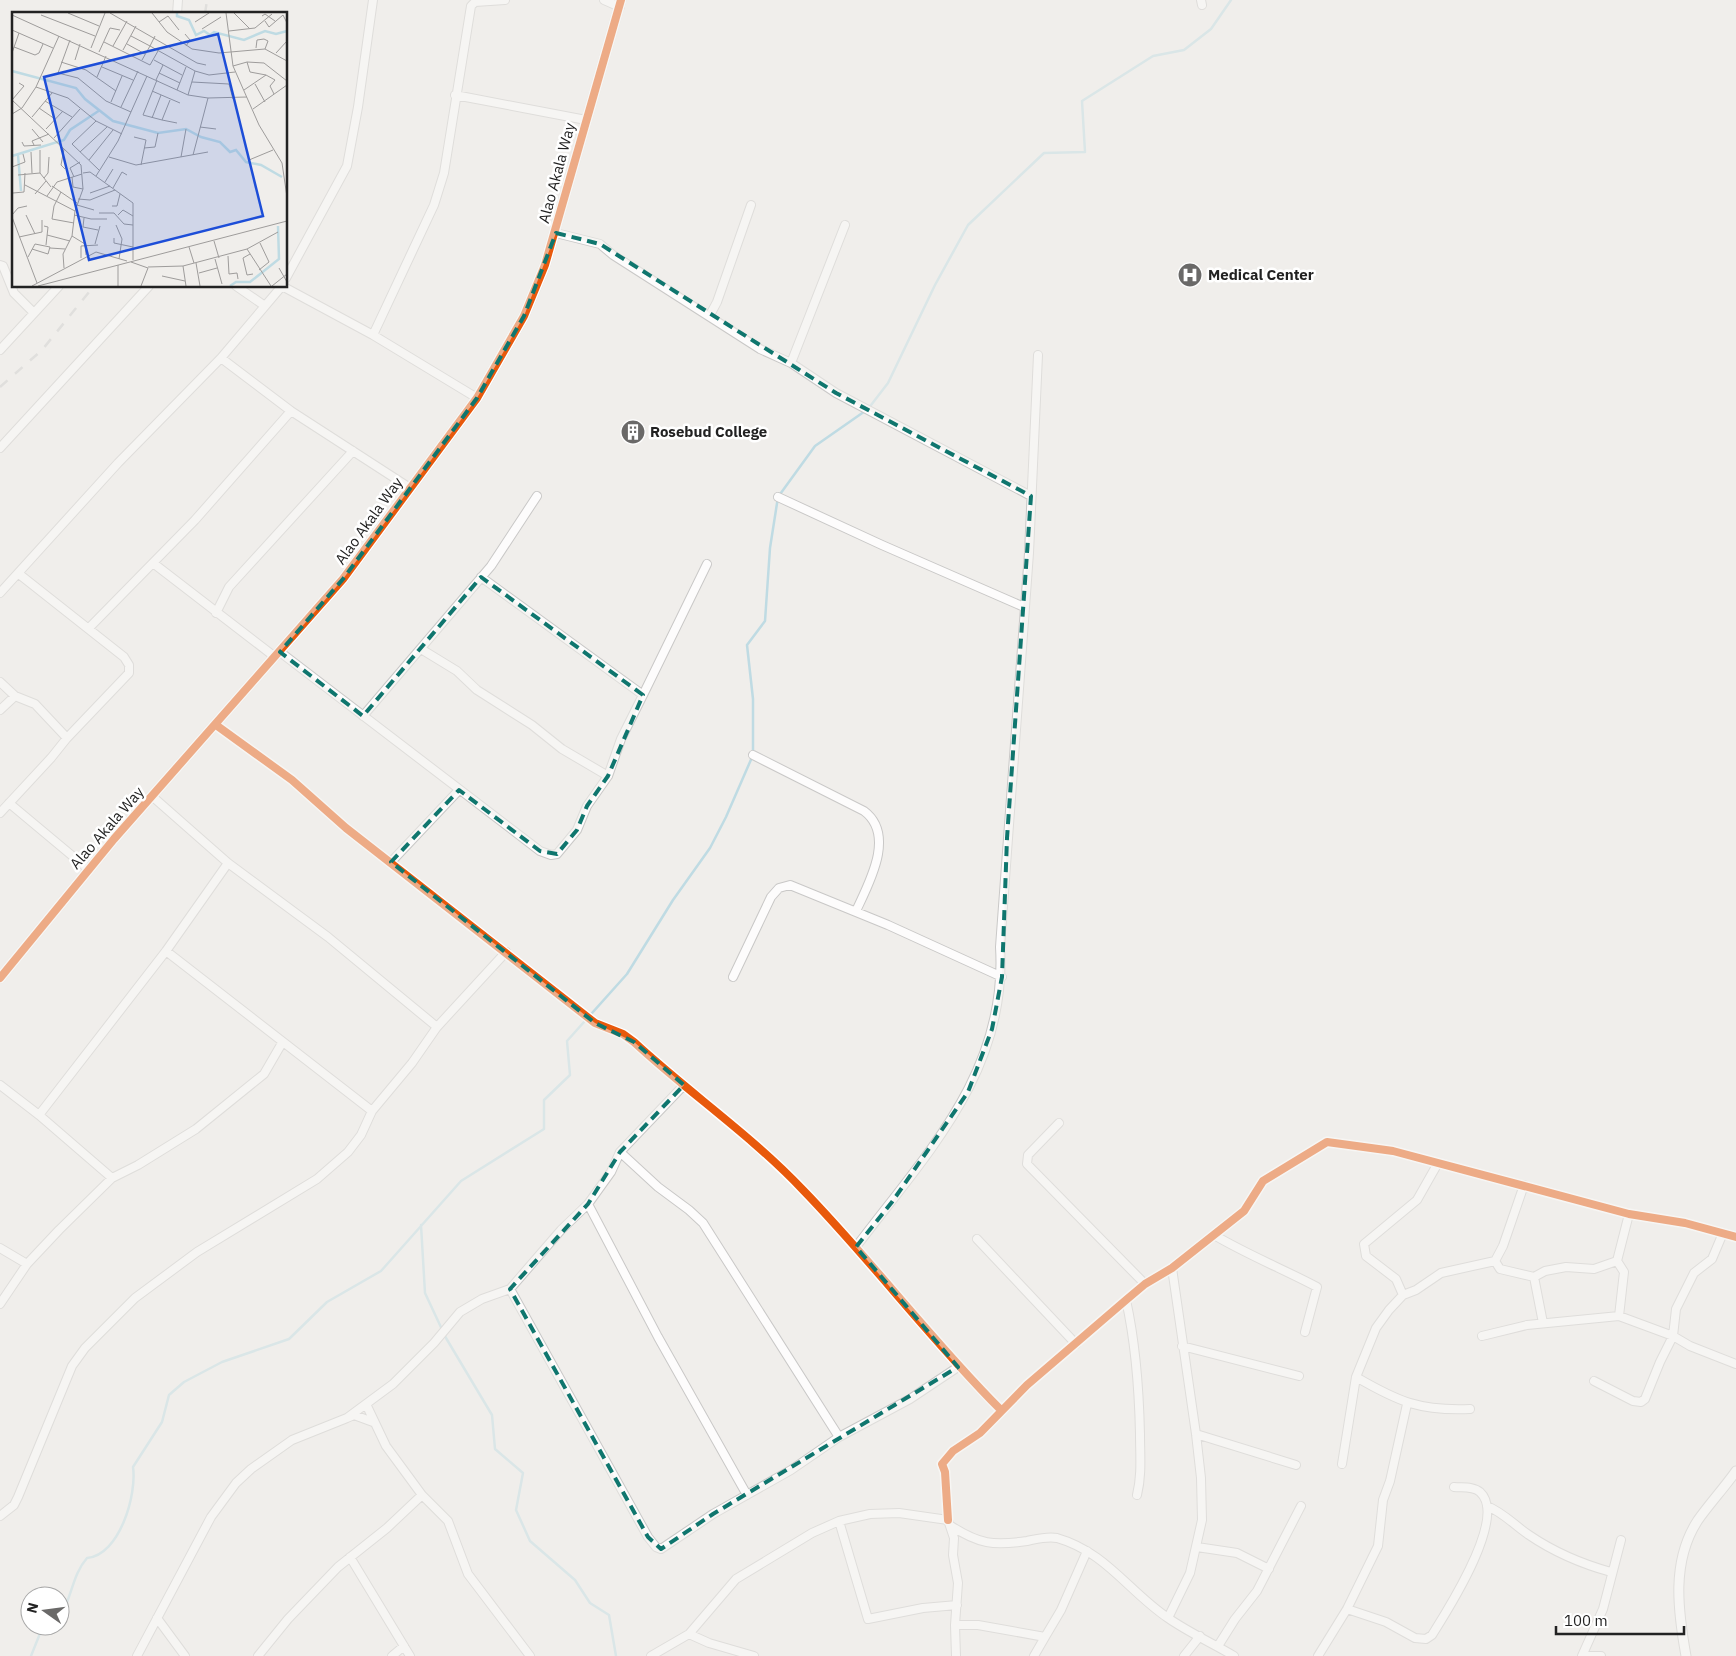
<svg xmlns="http://www.w3.org/2000/svg" width="1736" height="1656" font-family="'IBM Plex Sans',sans-serif">
	<style>
		.lines { fill: none; stroke-linecap: round; stroke-linejoin: round }
		.stream { stroke: #bfdbe3; stroke-width: 2.5 }
		.minor-casing { stroke: #c9c8c7; stroke-width: 10 }
		.tertiary-casing { stroke: #c9c8c7; stroke-width: 11 }
		.minor { stroke: #fdfcfc; stroke-width: 8 }
		.tertiary { stroke: #fdfcfc; stroke-width: 9 }
		.rail { stroke: #ccc; stroke-width: 2.5; stroke-dasharray: 10 10; stroke-linecap: butt }
		.cycleway-casing { stroke: #fff; stroke-width: 11 }
		.cycleway { stroke: #e8590c; stroke-width: 8 }
		.marked { fill: none; stroke: #0f766e; stroke-width: 4; stroke-dasharray: 10 6; stroke-linejoin: round }
		.labels { text-anchor: middle; stroke-width: 5; stroke-linejoin: round; paint-order: stroke }
		.street-label { font-size: 15px; fill: #222; stroke: #fff }
		.poi-label { font-size: 15px; font-weight: bold; fill: #222; stroke: #fff; text-anchor: start }
		.inset-river { fill: none; stroke: #bfdbe3; stroke-width: 2.5 }
		.inset-road { fill: none; stroke: #9e9c9b; stroke-width: 1 }
		.view { fill: #1d4ed8; fill-opacity: 0.15; stroke: #1d4ed8; stroke-width: 2.5 }
		.inset-edge { fill: none; stroke: #222; stroke-width: 2.5 }
	</style>
	<rect width="100%" height="100%" fill="#f0eeeb"/>
	<g class="lines">
		<path class="stream" d="M421,1225l4,68 21,45 46,77 3,34 28,24 -7,37 14,31 45,39 15,23 19,12 7,41
			M60,1617c12,-19 12,-42 27,-59 33,-3 50,-64 46,-91l29,-45 7,-27 15,-13 38,-20 67,-23 38,-37 54,-31 80,-90 83,-52v-29l26,-25 -3,-34 60,-67 46,-74 37,-52 16,-31 27,-62v-56l-6,-54 18,-24 5,-73 8,-51 37,-51 53,-37 20,-26 47,-98 33,-60 76,-72 41,-1 -3,-51 71,-45 31,-6 27,-21 20,-29
			M31,1656l10,-25 7,-5"/>
		<defs>
			<path id="minor" d="M604,0l16,7
				M1201,0l1,5
				M177,14l1,-14
				M455,95l131,25
				M556,233l44,11 13,11 147,94 31,14 45,30 195,103
				M0,265l3,1 11,27 19,19
				M286,278l61,-112 11,-59 15,-107
				M236,286l29,20
				M282,286l91,49 104,63
				M710,315l7,-13 34,-97
				M373,335l61,-130 10,-32 27,-167 4,-4 30,-2
				M0,350l59,-64
				M221,358l70,53 119,77
				M791,363l54,-138
				M0,448l149,-162
				M778,497l104,48 142,62
				M153,563l122,94
				M0,593l118,-130 103,-105 61,-72
				M216,613l13,-26 124,-136
				M89,628l106,-108 96,-109
				M421,649l36,22 20,19 55,35 30,24 46,27
				M280,652l260,199 11,4 6,-1 20,-24 10,-24 21,-30 13,-37 22,-44 -162,-118
				M0,682l15,14 20,8 32,34
				M643,695l64,-131
				M0,710l15,-14
				M363,716l128,-150 46,-70
				M216,725l76,55 54,48 249,195 28,11 11,8c55,51 117,93 169,148 69,71 128,150 198,220
				M753,755l111,56c32,24 5,72 -8,100
				M153,797l75,66 100,74 109,90
				M9,803l79,66
				M0,813l51,-55 16,-20 62,-65v-8l-5,-8 -105,-83
				M391,862l68,-72
				M166,951l206,160
				M733,977l38,-80 8,-9 11,-3 98,40 114,52
				M0,1085l39,30 73,63
				M39,1115l127,-164 62,-88
				M1059,1123l-31,32 -1,9 118,120
				M620,1152l38,35 31,23 14,13 136,214
				M588,1204l70,133 89,158
				M1214,1235c34,20 69,34 103,52l-12,45
				M977,1239l99,105
				M856,1247c69,-92 152,-175 144,-300l29,-394 9,-198
				M0,1248l27,16
				M1495,1261l5,8 34,8
				M510,1289l138,248 8,10 5,2 52,-35 78,-44 48,-33 71,-38 48,-32
				M1403,1295l-7,-16 -30,-23 -2,-12 53,-44 21,-37
				M1126,1300c10,45 13,88 14,134 0,21 2,41 -3,61
				M0,1304l27,-40 32,-34 53,-52 26,-13 58,-36 68,-55 18,-31
				M1619,1316l5,-44 -7,-11 12,-47
				M1543,1323l-9,-46 11,-6 21,-4 28,2 23,-8
				M1482,1336l45,-11 92,-9 54,20 17,10 46,18
				M1182,1346l117,30
				M1356,1377c43,25 64,34 114,32
				M1594,1381l39,20 8,1 4,-3 15,-37 13,-26 3,-27 18,-36 18,-14 11,-26
				M366,1404l20,42 36,49 26,26 20,53 62,82
				M347,1418l46,-34 41,-41 26,-31 22,-13 28,-10 51,-59 27,-26 23,-32 9,-20 64,-67
				M1196,1434l100,31
				M1342,1464l14,-87 20,-49 13,-18 14,-15 13,-5 25,-17 54,-12 8,-15 21,-61
				M1487,1506c17,7 27,19 42,29 25,17 53,29 82,37
				M0,1516l14,-11 4,-8 54,-131 13,-18 50,-50 62,-46 120,-73 31,-27 13,-17 11,-24 40,-48 25,-36 69,-75
				M948,1520l-3,-48 -3,-8 11,-13 27,-18 47,-48 99,-85 19,-16 27,-16 72,-57 19,-30 64,-39 66,9 236,63 56,9 51,14
				M839,1521l29,98 55,-11 34,-3
				M951,1526c28,18 42,20 76,15 10,-2 20,-5 30,-3 49,14 71,53 111,80 20,14 44,25 66,38
				M1197,1547l40,6 32,16
				M350,1557l60,99
				M1347,1609l39,13 29,16 11,1 6,-4c15,-24 76,-118 48,-143 -7,-6 -18,-4 -26,-5
				M157,1618l28,38
				M1168,1618l22,-45 12,-53 -1,-42 -5,-44 -24,-166
				M955,1625h23l67,12 16,-27 26,-59
				M689,1634l20,9 45,13
				M1218,1646l17,-27 22,-28 44,-85
				M137,1656l74,-139 25,-34 15,-14 41,-29 55,-22 7,-3 19,7
				M258,1656l30,-37 50,-52 49,-39 35,-33
				M392,1656l12,-10
				M651,1656l38,-22 47,-55 76,-46 27,-12 31,-7 29,-1 49,7 6,18 -1,17 5,28 -3,42 1,31
				M1034,1656l11,-19
				M1184,1656l16,-20
				M1318,1656l29,-47 31,-63 5,-46 7,-19 17,-77
				M1582,1656l21,-47 18,-69
				M1587,1656h14"/>
			<path id="tertiary" d="M0,978l114,-139 229,-260 134,-181 47,-82 21,-51 76,-265
				M1686,1656c-8,-45 -15,-95 12,-136 12,-17 26,-32 38,-49"/>
		</defs>
		<use href="#minor" class="minor-casing"/>
		<use href="#tertiary" class="tertiary-casing"/>
		<use href="#minor" class="minor"/>
		<use href="#tertiary" class="tertiary"/>
		<path class="rail" d="M205,14l2,-14
			M0,387l42,-37 52,-64"/>
		<defs>
			<path id="cycleway" d="M216,725l76,55 54,48 249,195 28,11 11,8c55,51 117,93 169,148 69,71 128,150 198,220
				M0,978l114,-139 229,-260 134,-181 47,-82 21,-51 76,-265
				M948,1520l-3,-48 -3,-8 11,-13 27,-18 47,-48 99,-85 19,-16 27,-16 72,-57 19,-30 64,-39 66,9 236,63 56,9 51,14"/>
		</defs>
		<use href="#cycleway" class="cycleway-casing"/>
		<use href="#cycleway" class="cycleway"/>
	</g>
	<path d="M0 0H1736V1656H0ZM556,233l44,11 236,149 195,103 -24,342 -5,139 -10,52 -24,63 -76,110 -36,45 102,120 -245,147 -52,35 -13,-12 -138,-248 78,-85 32,-52 64,-67 -50,-43 -39,-19 -204,-161 68,-72 81,61 17,3 20,-24 10,-24 21,-30 35,-81 -162,-118 -118,139 -83,-64 63,-73 134,-181 47,-82z" fill="#f0eeeb" fill-opacity=".55" fill-rule="evenodd"/>
	<path class="marked" d="M556,233l44,11 236,149 195,103 -24,342 -5,139 -10,52 -24,63 -76,110 -36,45 102,120 -245,147 -52,35 -13,-12 -138,-248 78,-85 32,-52 64,-67 -50,-43 -39,-19 -204,-161 68,-72 81,61 17,3 20,-24 10,-24 21,-30 35,-81 -162,-118 -118,139 -83,-64 63,-73 134,-181 47,-82z"/>
	<defs>
		<symbol id="hospital-disc" viewBox="-11 -11 22 22"><circle r="9.5" fill="#6a6968" stroke="#fff"/><path d="M-5-5h3v3.5h4V-5h3V5h-3V1.5h-4V5h-3Z" fill="#fff"/></symbol>
		<symbol id="building-disc" viewBox="-11 -11 22 22"><circle r="9.5" fill="#6a6968" stroke="#fff"/><path d="M-4-6H4V6H1V3H-1V6H-4ZM-2.5-4.3h1.7v1.8h-1.7ZM.8-4.3h1.7v1.8H.8ZM-2.5-1h1.7V.8h-1.7ZM.8-1h1.7V.8H.8Z" fill="#fff"/></symbol>
	</defs>
	<g fill-rule="evenodd">
		<use href="#hospital-disc" x="1176" y="261" width="28" height="28"/>
		<use href="#building-disc" x="619" y="418" width="28" height="28"/>
	</g>
	<g class="labels">
		<g class="street-label">
			<text transform="translate(557 173) rotate(-75)" y="5">Alao Akala Way</text>
			<text transform="translate(369 521) rotate(-54)" y="5">Alao Akala Way</text>
			<text transform="translate(107 828) rotate(-49)" y="5">Alao Akala Way</text>
		</g>
		<g class="poi-label">
			<text x="1208" y="280">Medical Center</text>
			<text x="650" y="437">Rosebud College</text>
		</g>
	</g>
	<g transform="translate(12 12)">
		<rect width="275" height="275" fill="#f0eeeb"/>
		<path class="inset-river" d="M165,1v3l12,4 7,15 8,-4 6,4 4,-3 30,8 21,-9 11,3 11,-3M0,59l64,17 9,11 28,22 45,12 28,-4 15,8 19,5 10,10 6,-2 10,12 15,3 21,12M6,143l3,36M0,144l52,-16 6,-10 30,-20M218,274l6,-4h14l29,-23 -1,-33"/>
		<path class="inset-road" d="M56,1l31,13M98,1l87,50 9,2M140,1l15,19 25,17 27,4 46,-4 22,12M214,1l7,53 26,59 23,38 5,34M222,1l16,16M0,3l176,80 20,3 39,-1M29,3l54,21M250,4l3,-2 10,7M253,9l4,6 14,-12 4,8M147,10l9,-6 11,14M183,10l14,-9M190,17l19,-12M0,18l41,18M217,19l26,-3 17,-14M173,22l5,6 -4,6M119,24l19,10 -8,14M143,24l-5,10 45,25 14,4 26,-3M58,28l-12,33 20,5 28,23 25,11M92,30l46,23 8,-14M115,32l18,10M101,34l14,-25M2,35l21,8 4,-2 4,-9M79,36l14,-35M244,36l1,-8 7,-1 4,2 -3,8M111,38l13,-24M87,40l11,-24 10,2M0,41l7,-20M264,41l11,-12M63,48l5,-16M142,48l28,15M49,50l25,8 30,21M235,50l3,10 16,3M221,54l14,-4 17,1 23,18M90,55l31,13M147,61l21,10M85,65l9,-21M144,68l7,-15M145,68l-14,35 19,5 8,-20M180,70l37,2 4,15M243,72l10,18M24,75l32,11 28,23 26,13M165,78l9,-23M232,78l22,-15 9,5 -5,6 4,8M140,79l28,12M176,83l7,-24M0,88l69,65 2,24 -8,22 -3,25 -9,18 1,14M0,88l12,-14 -5,-3M33,89l27,16M99,90l11,-26M109,95l17,-36M27,96l16,11M241,97l34,-24M0,102l10,-6 14,-21 23,-51M20,105l20,-24M140,106l9,-23M150,108l15,3M84,109l-24,23 27,26M188,115l16,2M20,117l11,13M34,117l17,-18M122,125l12,3 -5,25M42,126l26,-29M10,130l2,4 17,-1M22,133l-2,-4 17,-7M132,136l11,-1 3,-14M52,137l-3,16 4,4M28,138v23l11,14M19,140l1,21M68,140l27,-25M181,143l15,-57M97,145l27,8 72,-13M169,145l5,-28M77,148l24,-30M237,148l24,-10M0,155l13,-5 -2,-8M71,161l7,-1 43,31v57M6,163l22,-2M84,164l22,-35 29,-65M60,165l1,10 10,2M62,165l-4,-9 10,-6M32,166l4,-5 1,-16M93,170l8,-13M13,173l50,26M40,174l25,17M101,176l9,-16 5,3M49,180l-7,14 -2,13 22,4M1,181l11,-1 1,-19M78,181l20,-7M23,182l11,-13M35,184l10,-14 25,-8M66,187l12,1 25,-10M65,193l17,5M100,194h5l3,-12M87,201h15l10,11 9,1M0,203l6,-7 9,-2M14,203l9,19M62,203l17,4h16M106,203l5,-5 10,6M0,205l25,66M72,206l-1,9 15,3M104,213l6,14 -3,20M32,214l4,1 -2,18M35,223l23,6M60,224l13,8 1,11M7,225l23,-5v-12M102,226v5l19,4M202,229l5,17M83,232l5,-18M177,235l5,16M38,236l15,1M235,237l31,-17M238,242l-7,4 4,17 6,-1M216,244l1,18 8,-1 1,6M16,245l7,-13 15,3 -2,7 -16,-5M69,246v-12l17,-1M203,247l7,25M119,250l17,6 -7,18M184,251l4,23M171,254l3,20M136,255l35,-1 64,-17 24,37M267,256l8,14M247,258l10,-8 -9,-19M187,261l18,-5M150,264l23,5M20,274l64,-34 31,9M26,274l249,-65M106,274v-21M260,274l15,-12"/>
		<path class="view" d="M206,22l45,182 -174,44 -45,-183z"/>
		<rect width="275" height="275" class="inset-edge"/>
	</g>
	<g transform="translate(45 1611) rotate(284)"><circle r="24" fill="#ffffff" stroke="#a7a7a7"/>
	<path d="M0-4L9 19L0 12L-9 19Z" fill="#6a6968"/>
	<text y="-8" font-size="14" font-weight="bold" text-anchor="middle" fill="#222222">N</text>
	</g>
	<path d="M1556 1626v8h128v-8" fill="none" stroke="#222222" stroke-width="2.5"/>
	<text x="1564" y="1626" font-size="15" fill="#222222" stroke="#ffffff" stroke-width="4" paint-order="stroke">100 m</text>
</svg>
